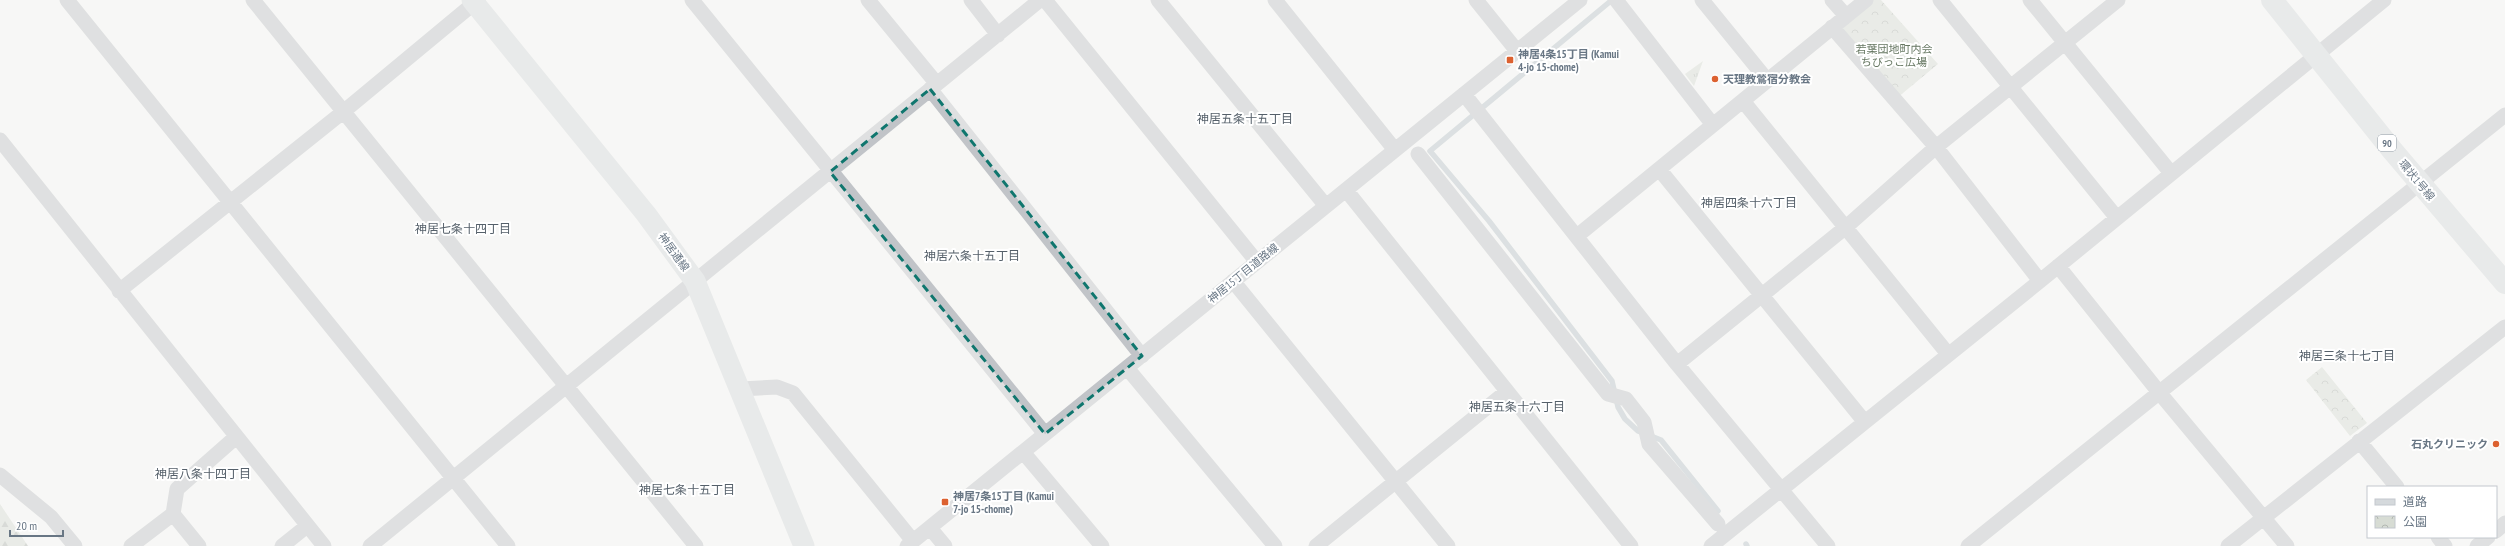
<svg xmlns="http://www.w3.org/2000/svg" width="2505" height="546" font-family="'PT Sans Narrow','Noto Sans JP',sans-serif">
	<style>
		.grass { fill: url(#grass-tufts) }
		.forest { fill: url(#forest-firs) }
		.park { fill: url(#park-crowns) }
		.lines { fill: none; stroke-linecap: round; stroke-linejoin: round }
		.stream { stroke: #bac4c9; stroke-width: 5.5 }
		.street { stroke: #c1c4c8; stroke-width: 15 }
		.secondary { stroke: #d5d9dc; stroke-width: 21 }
		.primary { stroke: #d5d9dc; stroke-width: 22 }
		.marked { fill: none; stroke: #0f766e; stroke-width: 3; stroke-dasharray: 8 5; stroke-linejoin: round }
		.poi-dot { fill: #dc6130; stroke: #fff; stroke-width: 1.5 }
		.labels { text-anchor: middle; stroke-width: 4; stroke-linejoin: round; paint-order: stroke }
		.shield { fill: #fff; stroke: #959fa9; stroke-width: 1 }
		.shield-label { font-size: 10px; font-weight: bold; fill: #687684 }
		.park-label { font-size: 11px; fill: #667762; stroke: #fff }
		.poi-label { font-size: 11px; font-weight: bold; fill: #687684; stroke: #fff; text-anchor: start }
		.street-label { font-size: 11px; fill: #687684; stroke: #fff }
		.neighbourhood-label { font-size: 12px; fill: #55606a; stroke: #fff }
	</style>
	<defs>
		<pattern id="grass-tufts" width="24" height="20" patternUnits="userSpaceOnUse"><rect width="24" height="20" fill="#d7dcd4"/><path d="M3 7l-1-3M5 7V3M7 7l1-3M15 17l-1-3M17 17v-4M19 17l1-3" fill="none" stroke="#b2b7b2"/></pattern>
		<pattern id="forest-firs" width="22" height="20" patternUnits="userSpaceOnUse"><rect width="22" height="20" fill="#d7dcd4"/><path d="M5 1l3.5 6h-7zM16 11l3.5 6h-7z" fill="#b2b7b2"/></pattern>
		<pattern id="park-crowns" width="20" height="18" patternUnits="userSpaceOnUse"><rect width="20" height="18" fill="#d7dcd4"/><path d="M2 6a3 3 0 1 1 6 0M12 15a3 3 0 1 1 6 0" fill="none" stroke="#b2b7b2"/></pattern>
	</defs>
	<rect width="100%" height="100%" fill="#f7f7f5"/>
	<path class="grass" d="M1703,61l-9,25 -9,-12z"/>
	<path class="forest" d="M0,504l28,42h-28z"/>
	<path class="park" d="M1867,0h14l57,64 -41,34 -61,-70z
		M2322,367l45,56 -17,13 -44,-56z"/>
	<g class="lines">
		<path class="stream" d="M1612,0l-182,151 59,70 123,160 6,26 7,12 13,12 23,9 57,71
			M1746,544l1,2"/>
		<path class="street" d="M67,0l441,546
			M253,0l443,546
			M692,0l353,434
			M868,0l69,84
			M971,0l27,35
			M1045,0l212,262
			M1158,0l168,206
			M1275,0l120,150
			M1476,0l41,51
			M1616,0l97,125
			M1702,0l65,80
			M1832,0l14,16
			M1940,0l177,218
			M2030,0l141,173
			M1832,27l104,120 104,134
			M930,89l212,267
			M1464,94l213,270 151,182
			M1743,101l205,253
			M0,140l324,406
			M1418,154l190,240 18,5 18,23 5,22 69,80
			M1659,169l205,252
			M1346,190l285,356
			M1577,236l289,-236
			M2058,266l100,125 129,155
			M1233,281l215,265
			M119,291l224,-179 135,-112
			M1677,364l169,-137 90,-80 182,-147
			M1127,368l148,178
			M741,389l36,-2 16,6 120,148
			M2359,441l38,46
			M1023,452l79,94
			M0,475l51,42 24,29
			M173,514l26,32
			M930,528l15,18
			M2496,531l9,-8
			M2438,537l7,9
			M131,546l42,-32 4,-25 59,-52
			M282,546l25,-20
			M370,546l670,-546
			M907,546l673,-546
			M1316,546l190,-154
			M1711,546c109,-89 220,-176 329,-265 115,-93 229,-188 344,-281
			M1968,546l537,-431
			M2228,546l277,-219
			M2477,546l11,-9"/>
		<path class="secondary" d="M472,0l174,214 49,67 109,265"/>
		<path class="primary" d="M2272,0l120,150 113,133"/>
	</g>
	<path d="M0 0H2505V546H0ZM930,89l212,267 -97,78 -215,-262z" fill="#f7f7f5" fill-opacity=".55" fill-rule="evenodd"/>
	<path class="marked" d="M930,89l212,267 -97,78 -215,-262z"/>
	<g class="poi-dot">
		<rect x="1506" y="56" width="8" height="8" rx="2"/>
		<circle cx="1715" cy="79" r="4"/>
		<circle cx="2496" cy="444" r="4"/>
		<rect x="941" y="498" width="8" height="8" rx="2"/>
	</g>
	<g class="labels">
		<rect class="shield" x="2378" y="135" width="18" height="16" rx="3"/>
		<g class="shield-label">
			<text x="2387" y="147">90</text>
		</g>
		<g class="park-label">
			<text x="1894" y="53">若葉団地町内会<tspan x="1894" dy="13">ちびっこ広場</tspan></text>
		</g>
		<g class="poi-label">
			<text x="1518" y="58">神居4条15丁目 (Kamui<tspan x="1518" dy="13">4-jo 15-chome)</tspan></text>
			<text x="1723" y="83">天理教鶯宿分教会</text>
			<text x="2488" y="448" text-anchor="end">石丸クリニック</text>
			<text x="953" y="500">神居7条15丁目 (Kamui<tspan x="953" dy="13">7-jo 15-chome)</tspan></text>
		</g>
		<g class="street-label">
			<text transform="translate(2417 180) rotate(50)" y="4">環状1号線</text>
			<text transform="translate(674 252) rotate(54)" y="4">神居通線</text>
			<text transform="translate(1243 273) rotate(-39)" y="4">神居15丁目道路線</text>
		</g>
		<g class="neighbourhood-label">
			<text x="1245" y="123">神居五条十五丁目</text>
			<text x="1749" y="207">神居四条十六丁目</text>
			<text x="463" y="233">神居七条十四丁目</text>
			<text x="972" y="260">神居六条十五丁目</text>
			<text x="2347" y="360">神居三条十七丁目</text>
			<text x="1517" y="411">神居五条十六丁目</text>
			<text x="203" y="478">神居八条十四丁目</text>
			<text x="687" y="494">神居七条十五丁目</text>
		</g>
	</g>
	<rect x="2367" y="486" width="130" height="52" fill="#ffffff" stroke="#c3c8ce"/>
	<rect x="2375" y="499" width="20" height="6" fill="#d5d9dc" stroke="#c3c8ce"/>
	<text x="2403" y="506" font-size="12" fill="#687684">道路</text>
	<rect x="2375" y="516" width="20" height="12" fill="url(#park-crowns)" stroke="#c3c8ce"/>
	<text x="2403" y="526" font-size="12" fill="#687684">公園</text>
	<path d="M10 530v6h53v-6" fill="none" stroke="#687684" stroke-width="2"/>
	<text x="16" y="530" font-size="12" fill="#687684" stroke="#ffffff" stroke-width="3" paint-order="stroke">20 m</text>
</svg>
